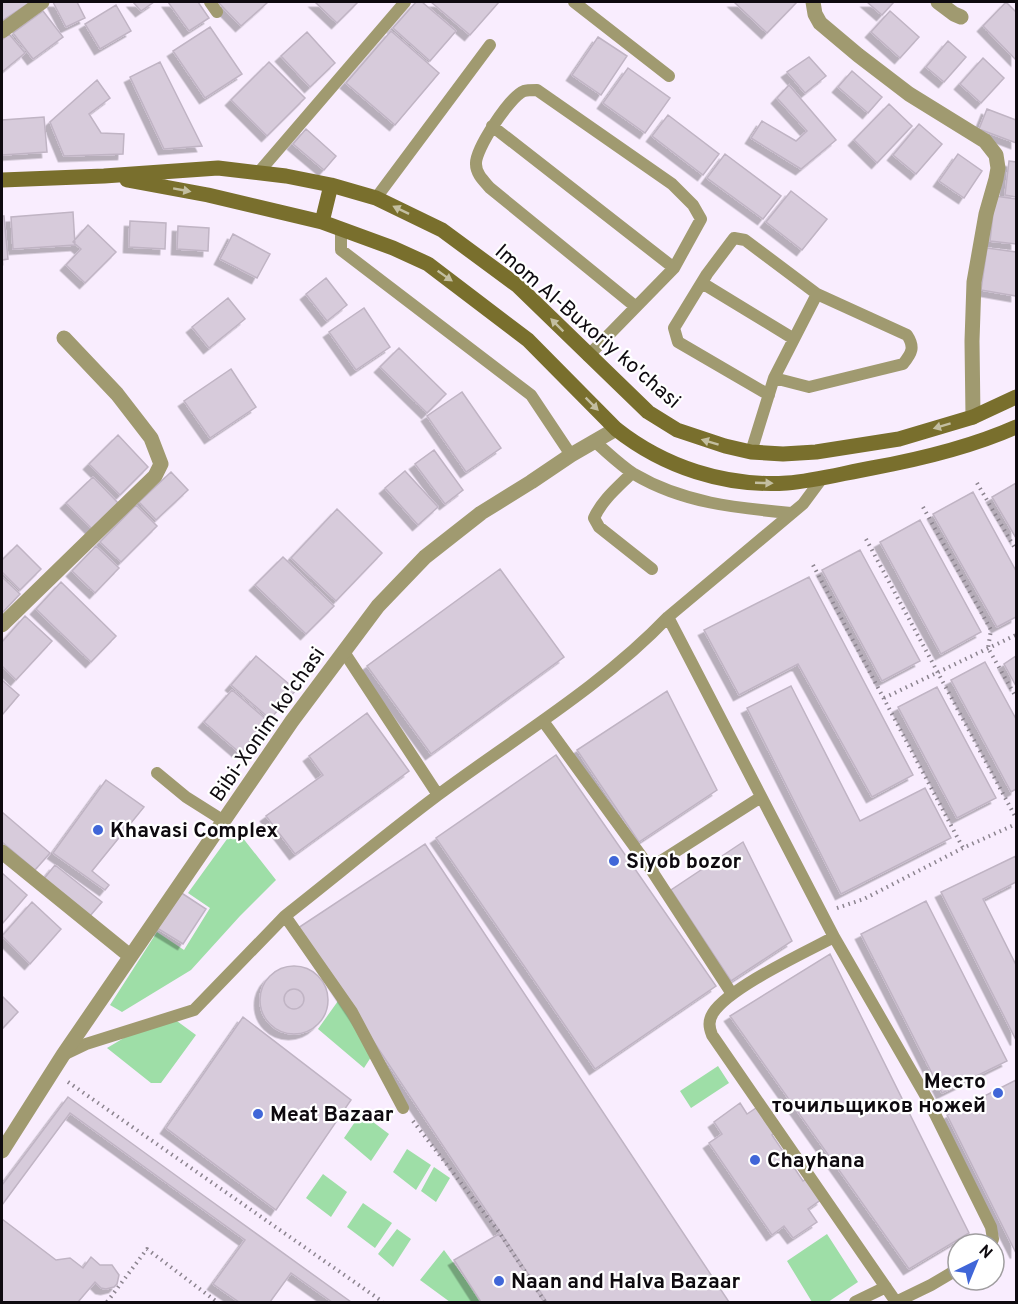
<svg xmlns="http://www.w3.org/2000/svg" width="1018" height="1304" font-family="Overpass,sans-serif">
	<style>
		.green { fill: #9edea7 }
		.building { fill: #d7cbdb; stroke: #c0b4c4; stroke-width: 1.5; filter: url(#shadow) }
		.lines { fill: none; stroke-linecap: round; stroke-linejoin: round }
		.path { stroke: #8c848f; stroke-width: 4; stroke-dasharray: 1.5 4.5; stroke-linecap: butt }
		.service { stroke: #a09a70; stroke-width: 12 }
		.minor { stroke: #a09a70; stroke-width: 15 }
		.secondary { stroke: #796f2d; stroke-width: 15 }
		.oneway { fill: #c3bea0 }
		.poi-dot { fill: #4066d8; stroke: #fff; stroke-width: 2 }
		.labels { text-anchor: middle; stroke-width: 4.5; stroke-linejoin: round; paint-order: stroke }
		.street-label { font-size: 21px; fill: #0e0a0f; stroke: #fff }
		.poi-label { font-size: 21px; font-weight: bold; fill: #0e0a0f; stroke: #fff; text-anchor: start }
	</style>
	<defs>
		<filter id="shadow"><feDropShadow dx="-5.5" dy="5.5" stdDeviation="0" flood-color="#0004"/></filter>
	</defs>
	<rect width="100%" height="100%" fill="#f9edfe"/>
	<path class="green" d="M235,828l41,52 -36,36 -49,54 -69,42 -12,-7 47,-73 27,18 26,-42 -22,-15z
		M343,994l37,49 -16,25 -46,-39z
		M166,1013l30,22 -35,48h-10l-44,-35z
		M718,1066l11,17 -38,25 -11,-17z
		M361,1113l28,21 -18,27 -27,-23z
		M407,1149l24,16 -15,25 -23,-18z
		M434,1167l16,11 -14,24 -15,-11z
		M323,1174l24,18 -16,25 -25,-19z
		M363,1203l29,20 -17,25 -28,-21z
		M397,1229l14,10 -18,28 -15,-13z
		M827,1234l31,48 -30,20h-16l-25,-41z
		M444,1250l38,52h-32l-30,-22z"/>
	<path class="building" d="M2,2h29l-29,19z
		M53,2h24l8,16 -19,9z
		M133,2h21l-13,9z
		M168,2h30l11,16 -20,13z
		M218,2h50l-27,24z
		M315,2h43l-21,21z
		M416,2h6l34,29 -26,30 -37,-33z
		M431,2h68l-29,33z
		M734,2h63l-30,31z
		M867,2h27l-12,13z
		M1006,2l10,10v48l-33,-34z
		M116,5l15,26 -31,18 -15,-25z
		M43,11l20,26 -30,22 -20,-26z
		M890,11l29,26 -19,21 -29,-26z
		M210,27l32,47 -37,24 -32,-47z
		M391,31l48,42 -44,52 -49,-42z
		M307,32l28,31 -25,24 -29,-31z
		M9,34l16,19 -23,19v-32z
		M598,37l29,19 -26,39 -29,-20z
		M948,41l18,16 -22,25 -18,-15z
		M809,57l17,19 -21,17 -18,-21z
		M983,58l21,20 -23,25 -21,-19z
		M160,62l42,84 -38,3 -34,-72z
		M269,62l36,36 -38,38 -36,-36z
		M628,68l42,30 -25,35 -42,-30z
		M852,71l30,26 -14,16 -30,-26z
		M97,80l13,18 -21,16 12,19 23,1 -1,20 -59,2 -14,-34z
		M789,85l47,55 -35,29 -50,-31 11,-17 34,20 11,-10 -30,-33z
		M889,104l23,22 -35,37 -23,-23z
		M987,109l29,11v23l-37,-14z
		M668,115l51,39 -16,21 -51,-39z
		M44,117l3,35 -45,3v-35z
		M919,124l23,20 -26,30 -23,-19z
		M306,129l30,27 -12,14 -31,-26z
		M725,154l56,42 -18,23 -56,-41z
		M958,154l24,17 -18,27 -25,-17z
		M1009,161l7,1v35l-11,-2z
		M791,191l36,28 -25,31 -36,-28z
		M995,196l21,3v45l-26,-3z
		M73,212l2,33 -62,4 -2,-32z
		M2,216h2l4,43 -6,1z
		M130,221l36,2 -1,26 -36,-2z
		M88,225l28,27 -31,31 -19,-18 15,-16 -8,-7z
		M178,226l31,2 -1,23 -31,-2z
		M233,234l37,20 -13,24 -37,-19z
		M987,248l29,4v44l-35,-6z
		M326,278l21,27 -20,16 -21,-27z
		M228,298l17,21 -36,29 -17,-21z
		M364,308l26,39 -34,23 -27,-38z
		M399,348l47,46 -19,19 -47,-46z
		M231,369l25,38 -46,31 -26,-37z
		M462,392l39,56 -35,24 -39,-56z
		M118,435l30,32 -28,28 -31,-31z
		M434,450l29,40 -18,14 -30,-40z
		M405,471l33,36 -20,18 -33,-37z
		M171,472l17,18 -32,30 -17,-18z
		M93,477l27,28 -26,26 -28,-28z
		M1016,483v55l-24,-41z
		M973,492l43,79v46l-19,10 -64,-113z
		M136,505l21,21 -36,36 -21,-20z
		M337,509l45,44 -46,48 -45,-43z
		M920,520l61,112 -40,22 -61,-112z
		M17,545l24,24 -21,21 -18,-18v-12z
		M96,546l23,22 -24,25 -23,-22z
		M860,550l60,111 -38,20 -60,-111z
		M283,557l51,49 -28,28 -51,-49z
		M500,569l64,88 -133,97 -64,-88z
		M2,577l18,17 -18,19z
		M809,577l104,198 -41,22 -74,-133 -59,31 -35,-65z
		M61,582l55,54 -25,26 -55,-53z
		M25,616l27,25 -36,39 -14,-14v-24z
		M256,656l40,34 -26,29 -39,-34z
		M1016,656v30l-12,-22z
		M985,662l31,57v70l-5,3 -60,-112z
		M2,680l17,15 -17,20z
		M791,686l69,135 65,-33 26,50 -110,56 -94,-186z
		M937,687l59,111 -39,20 -59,-111z
		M232,690l36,31 -28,32 -36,-31z
		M667,691l50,99 -78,52 -62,-92z
		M367,713l42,58 -114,83 -29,-38 57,-41 -14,-19z
		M556,755l160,231 -121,83 -159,-231z
		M106,780l38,27 -52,64 17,14 -4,5 -52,-37z
		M2,812l48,41 -15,17 -33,-28z
		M743,842l49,99 -61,40 -60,-91z
		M425,844l304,458h-182l-249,-374z
		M1016,856v26l-33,17 33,66v75l-75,-148z
		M55,865l47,37 -13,15 -46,-37z
		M2,873l25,22 -25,29z
		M180,892l26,17 -23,35 -26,-16z
		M926,901l81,160 -65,32 -81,-159z
		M32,902l29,27 -31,35 -28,-28z
		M830,954l139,279 -60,36 -179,-253z
		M260 1000a34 34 0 1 1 68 0a34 34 0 1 1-68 0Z
		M284 999a10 10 0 1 1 20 0a10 10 0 1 1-20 0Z
		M2,996l16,16 -16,17z
		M243,1017l108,83 -75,110 -110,-82z
		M1016,1080v173l-69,-138z
		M68,1097l132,96 151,109h-19l-41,-29 -21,29h-31l-26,-18 32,-44 -175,-127 -68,92v-20z
		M740,1103l7,11 12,-8 17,26 -4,3 31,46 5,-3 14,21 -14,10 9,13 -24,16 -9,-12 -12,9 -63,-92 13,-9 -8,-12z
		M2,1219l54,41 14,-2 13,10 8,-11 9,8h12l7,10 -2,9 -3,3 -8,2 -5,-1 -6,-6 -17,20h-76z
		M499,1234l45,68h-63l-27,-42z"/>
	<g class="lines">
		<path class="path" d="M977,483l39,67
			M923,507l68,123 -3,18 28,49
			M866,539l150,279
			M813,565l150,283
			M884,698l132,-63
			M837,908l27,-9 99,-51 53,-24
			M68,1082l315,220
			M413,1121l86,111 46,70
			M107,1302l40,-53 70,53"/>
		<path class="service" d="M210,2l7,10
			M574,2l95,74
			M492,126l182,142
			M258,173l147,-171
			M376,198l114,-153
			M341,229v21l190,145 40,60
			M702,283l92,56
			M588,356l86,-88 27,-49 -8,-14 -21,-21 -135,-94c-4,0 -10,0 -13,1 -15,6 -49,59 -48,73 0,10 8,17 14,24l146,119
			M769,395l-91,-53 -4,-14 33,-54 27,-36 11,2 72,54 90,41c8,12 5,18 -4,29l-94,23 -35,-9
			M594,441c13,11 26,24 40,33 49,29 102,34 157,39
			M751,452l23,-74 43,-84
			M632,473c-14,14 -30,27 -38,45l5,9 53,42
			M823,477l-20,27 -135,113 166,320c-30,16 -104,50 -121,76 -5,8 -4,14 -1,22l184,267 35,-17 27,-16
			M344,652l94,143
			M543,721l107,147
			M157,773l29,24 38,24
			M834,937l94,163 63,127 2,12 -2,5
			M732,994l-82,-126 111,-71
			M63,1055l23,-11 108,-34 91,-94
			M403,1108l-51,-96 -67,-96c51,-40 101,-82 153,-121 78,-58 163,-108 230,-178
			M855,1302l31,-15"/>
		<path class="minor" d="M813,2l2,12 5,9 38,32 51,39 76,47 11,14 2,13 -2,11 -10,35 -12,68 -2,59 1,76
			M938,2l16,12 7,3
			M2,31l40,-29
			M2,625l153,-149 6,-12 -10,-26 -34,-44 -53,-56
			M2,852l128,104
			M2,1151l61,-96 229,-334 86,-115 47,-49 56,-44 50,-31 40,-27 45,-26"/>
		<path class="secondary" d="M2,180l102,-4 114,-8 68,8 45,9 45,13 66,32 76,56 130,126 29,18 48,16 26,6 32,2 33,-2 83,-13 74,-22 43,-20
			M127,180l81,15 114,27 71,26 35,16 100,76 88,89c48,38 109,58 171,54 28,-2 57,-10 85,-15 49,-9 99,-21 144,-41
			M322,222l9,-37"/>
	</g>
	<defs><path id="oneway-solid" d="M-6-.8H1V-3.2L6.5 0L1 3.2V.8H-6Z" transform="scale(1.5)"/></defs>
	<g class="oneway">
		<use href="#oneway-solid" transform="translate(182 190) rotate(10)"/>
		<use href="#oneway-solid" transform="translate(401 210) rotate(-154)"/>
		<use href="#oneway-solid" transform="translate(445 276) rotate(35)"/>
		<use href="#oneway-solid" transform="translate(557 325) rotate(-135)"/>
		<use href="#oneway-solid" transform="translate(592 404) rotate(45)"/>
		<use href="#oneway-solid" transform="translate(942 426) rotate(163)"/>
		<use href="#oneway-solid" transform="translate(710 442) rotate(-163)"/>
		<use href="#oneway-solid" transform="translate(764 483) rotate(2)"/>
	</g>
	<g class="poi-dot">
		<circle cx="98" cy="830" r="6"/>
		<circle cx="614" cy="861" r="6"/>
		<circle cx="998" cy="1093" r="6"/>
		<circle cx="258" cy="1114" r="6"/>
		<circle cx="755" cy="1160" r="6"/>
		<circle cx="499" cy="1281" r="6"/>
	</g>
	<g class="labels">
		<g class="street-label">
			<text transform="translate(588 326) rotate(41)" y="7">Imom Al-Buxoriy ko'chasi</text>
			<text transform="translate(267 724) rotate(-55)" y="7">Bibi-Xonim ko'chasi</text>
		</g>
		<g class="poi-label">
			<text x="110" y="837">Khavasi Complex</text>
			<text x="626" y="868">Siyob bozor</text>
			<text x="986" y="1088" text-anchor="end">Место<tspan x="986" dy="24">точильщиков ножей</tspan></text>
			<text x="270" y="1121">Meat Bazaar</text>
			<text x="767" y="1167">Chayhana</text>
			<text x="511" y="1288">Naan and Halva Bazaar</text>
		</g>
	</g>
	<rect width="1018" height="1304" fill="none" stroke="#0e0a0f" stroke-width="6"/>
	<g transform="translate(976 1262) rotate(43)"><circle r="28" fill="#ffffff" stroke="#9f9d9f" stroke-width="1.5"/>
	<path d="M0-4.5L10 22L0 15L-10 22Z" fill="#4066d8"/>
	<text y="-9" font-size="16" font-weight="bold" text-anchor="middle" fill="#0e0a0f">N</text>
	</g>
</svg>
